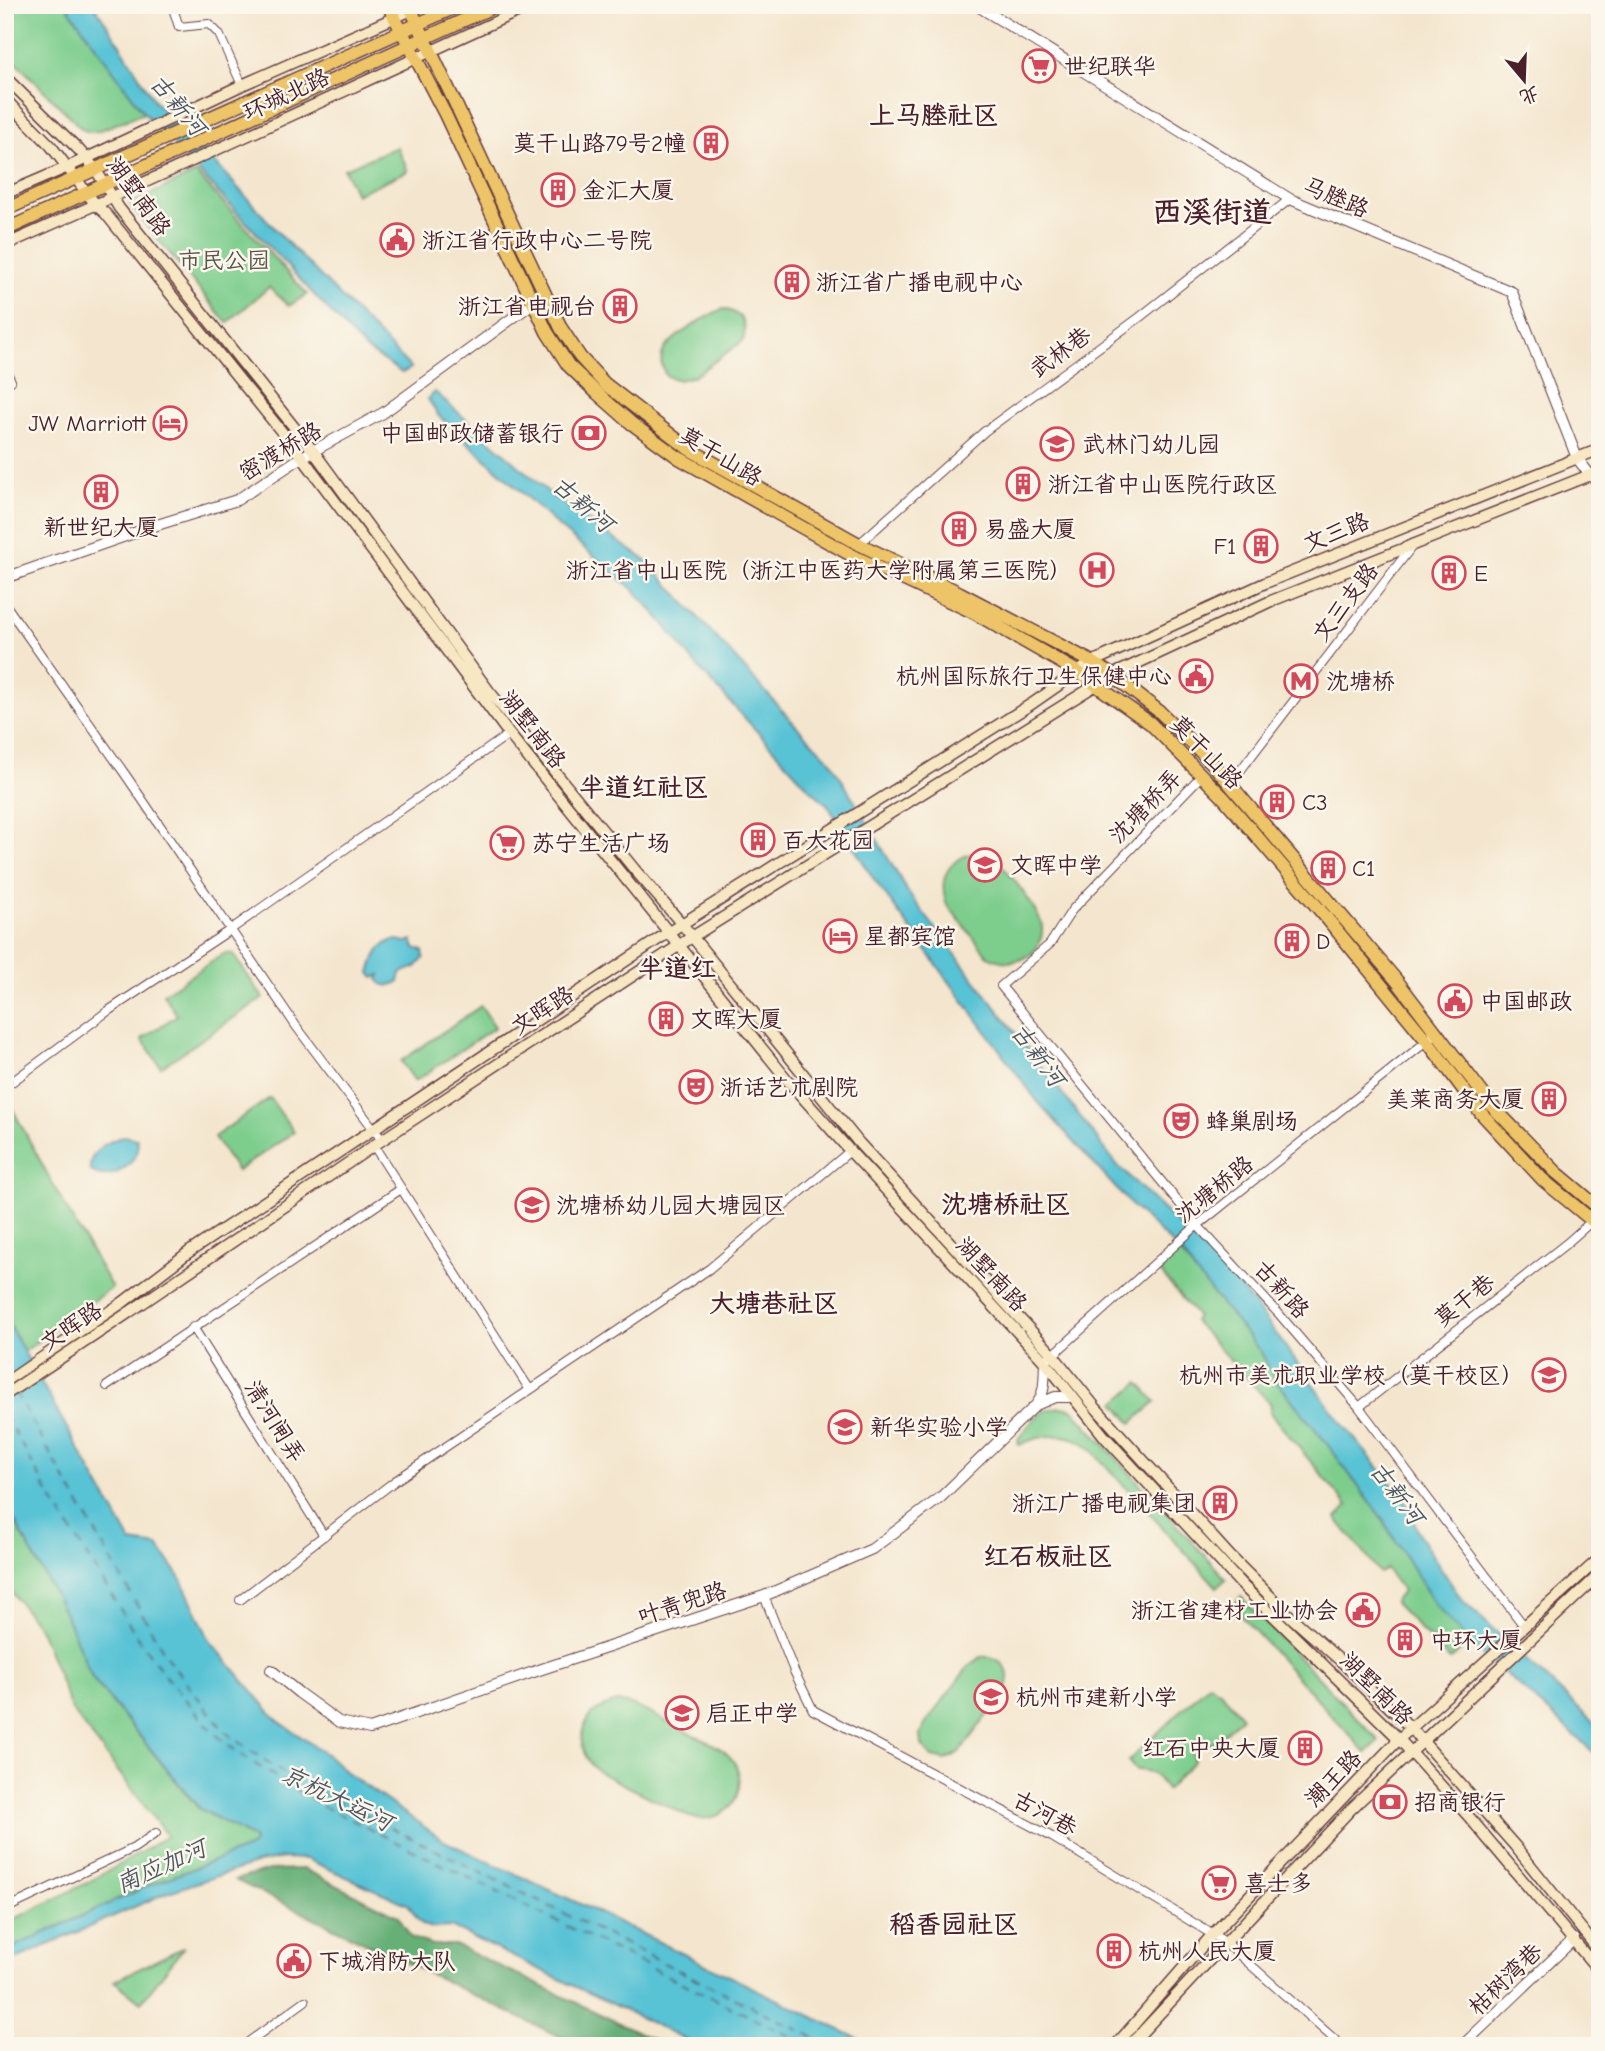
<svg xmlns="http://www.w3.org/2000/svg" width="1605" height="2051" font-family="'Comic Neue','LXGW WenKai TC',sans-serif">
	<style>
		.green { fill: #7dcd8d; stroke: #64765c; stroke-width: 2 }
		.forest { fill: #66b078; stroke: #586852; stroke-width: 2 }
		.water { fill: #59c3d5; stroke: #527180; stroke-width: 2 }
		.lines { fill: none; stroke-linecap: round; stroke-linejoin: round }
		.ferry { stroke: #4f5866; stroke-width: 2; stroke-dasharray: 9 7; stroke-linecap: butt }
		.minor-casing { stroke: #643d43; stroke-width: 10 }
		.tertiary-casing { stroke: #643d43; stroke-width: 12 }
		.secondary-casing { stroke: #643d43; stroke-width: 13 }
		.primary-casing { stroke: #643d43; stroke-width: 15 }
		.minor { stroke: #fff; stroke-width: 8 }
		.tertiary { stroke: #fff; stroke-width: 10 }
		.secondary { stroke: #f8e7c3; stroke-width: 10 }
		.primary { stroke: #eec469; stroke-width: 12 }
		.secondary-bridge-casing { stroke: #643d43; stroke-width: 13; stroke-linecap: butt }
		.secondary-bridge { stroke: #f8e7c3; stroke-width: 10 }
		.labels { text-anchor: middle; stroke-width: 5; stroke-linejoin: round; paint-order: stroke }
		.poi-label { font-size: 23px; fill: #4a1f2b; stroke: #fbf7ec; text-anchor: start }
		.street-label { font-size: 23px; fill: #4a1f2b; stroke: #fbf7ec }
		.park-label { font-size: 23px; fill: #595348; stroke: #fbf7ec }
		.water-label { font-size: 24px; font-style: italic; fill: #4f5866; stroke: #fbf7ec }
		.quarter-label { font-size: 26px; font-weight: bold; fill: #4a1f2b; stroke: #fbf7ec }
		.district-label { font-size: 30px; font-weight: bold; fill: #4a1f2b; stroke: #fbf7ec }
	</style>
	<rect width="100%" height="100%" fill="#fbf7ec"/>
	<filter id="ink" filterUnits="userSpaceOnUse"><feTurbulence type="fractalNoise" baseFrequency=".0143" numOctaves="2"/><feDisplacementMap in="SourceGraphic" scale="14" xChannelSelector="R" yChannelSelector="G"/><feConvolveMatrix kernelMatrix="1 2 1 2 8 2 1 2 1" color-interpolation-filters="sRGB"/></filter>
	<filter id="wash" filterUnits="userSpaceOnUse"><feTurbulence type="fractalNoise" baseFrequency=".00686" numOctaves="4" result="noise"/><feDisplacementMap in="SourceGraphic" scale="28" xChannelSelector="R" yChannelSelector="G"/><feGaussianBlur stdDeviation="1.57" result="paint"/><feColorMatrix in="noise" values="0 0 0 0 0 0 0 0 0 0 0 0 0 0 0 0 0 1.4 0 .05"/><feComposite in="paint" operator="in"/></filter>
	<g filter="url(#wash)">
		<rect width="100%" height="100%" fill="#f4e6ce"/>
		<path class="green" d="M5,5h61l78,108 -49,19 -9,-1 -6,-4 -75,-76z
			M397,147l11,24 -52,23 -12,-25z
			M196,173l111,121 -18,12 -20,-19 -42,36 -98,-119z
			M723,309c19,4 25,13 20,32l-49,35 -15,4 -13,-4c-4,-9 -7,-17 -2,-26 6,-12 46,-36 59,-41z
			M970,854c8,0 15,0 22,3 12,7 49,56 50,70 2,30 -31,43 -54,29l-42,-53c-7,-24 1,-41 24,-49z
			M225,953l8,1 30,44 -102,69 -19,-28 35,-24 -14,-21z
			M481,1006l14,21 -80,54 -14,-20z
			M5,1095l53,99 54,94 -51,35 -37,29 -19,-35z
			M270,1098l24,34 -57,39 -23,-34z
			M1177,1249l84,103 14,27 50,62 56,76 53,86 35,40 -19,17 -56,-58 9,-11 -17,-22 -6,4 -44,-55 12,-12 -78,-93 1,-9 -77,-83 3,-5 -38,-45 5,-11z
			M1139,1383l17,19 -24,21 -17,-20z
			M1061,1407l11,2 154,170 -9,8 -130,-142c-21,-14 -46,-10 -68,0l-1,-6c14,-17 20,-30 43,-32z
			M5,1503l60,110 27,65 106,130 55,30 1,6 -5,4 -97,36 -147,67v-28c57,-26 109,-53 162,-87l-95,-126 -32,-80 -35,-47z
			M1241,1597l138,144 -13,12 -134,-147z
			M981,1657c21,-2 33,15 24,34l-46,62 -13,7 -14,-3 -10,-12 -1,-11 5,-11 42,-56z
			M1209,1684l12,8 21,25 -27,25 -23,7 2,12 -28,29c-9,-14 -13,-20 -30,-20l-8,-9z
			M618,1702l17,4 83,41c41,24 19,81 -28,70l-90,-44c-31,-24 -21,-64 18,-71z
			M184,1947l-43,55 -27,-21z"/>
		<path class="forest" d="M304,1869l94,47 13,22 22,7h22l212,101h-88l-344,-166 34,-10z"/>
		<path class="water" d="M66,5h28l28,43 33,54 64,65 67,74 125,127 -9,5 -39,-26 -219,-234z
			M435,392l120,106 93,64 153,169 30,30 78,133 209,272 110,106 34,43 78,106 65,79 16,38 41,62 138,129v29l-85,-76 -46,-39 -35,-40 -53,-86 -56,-76 -50,-62 -14,-27 -66,-80 -11,-17 -52,-49 -94,-104 -165,-224 -46,-74 -16,-14 -115,-125 -36,-46 -27,-30 -74,-62 -121,-112 -10,-16z
			M397,940l10,2 5,-2 3,8 8,3 1,7 -8,9 -15,6 -2,9c-9,4 -16,6 -21,-3l2,-4 -6,3 -4,-5c4,-15 9,-31 27,-33z
			M124,1136l13,3c6,23 -28,47 -47,31 -1,-20 17,-28 34,-34z
			M5,1318l126,224 27,4 22,31 30,64 67,79 53,37 17,16 99,69 145,67 282,137h-174l-248,-119c-26,2 -29,2 -42,-22l-102,-46 -24,-1 -25,5 -90,29 -163,72v-13l147,-67 97,-36 5,-4 -1,-6 -54,-30 -107,-130 -27,-65 -60,-110z"/>
		<g class="lines">
			<path class="ferry" d="M15,1392l153,267 56,72 30,22 41,27 536,266
				M5,1415l45,81 90,145 27,37 46,54 25,21 77,49 495,244"/>
		</g>
	</g>
	<g filter="url(#ink)">
		<g class="lines">
			<defs>
				<path id="minor" d="M172,5l7,22 30,-3 10,10 23,51
					M5,369l6,12 -6,3
					M859,544l126,-113 155,-114 150,-118
					M5,604l122,173 169,249 86,114
					M1202,775l-130,135 -22,34 -49,42 197,240 81,88 80,93 165,219
					M1230,784l183,-239
					M5,1087l103,-76 122,-81 279,-196
					M374,1146l156,244
					M193,1327l131,209
					M1053,1355l140,-126 244,-196
					M107,1386l294,-197
					M1359,1407l208,-164 25,-22
					M764,1596l30,75 19,39 239,127 173,105 117,104
					M240,1600l155,-119 314,-212 141,-118
					M5,1909l129,-61 22,-15
					M243,2046l62,-45"/>
				<path id="tertiary" d="M976,5l314,194 222,93 65,166 13,17 10,8
					M5,578l152,-53 80,-25 65,-43 81,-44 161,-118
					M1036,1405c10,-12 8,-28 9,-43l2,-2
					M271,1670l28,23 40,29 31,7 172,-60 222,-73 108,-47 68,-51 96,-93 19,-8h17
					M1462,2046l112,-107"/>
				<path id="secondary" d="M5,77l74,73 17,20 23,38 195,244 175,239 146,179 47,54 177,219 194,212 42,52 135,149 61,61 52,46 68,65 104,118 85,106
					M5,99l46,47 45,59 10,9 196,243 207,277 280,348 61,69 195,211 59,74 138,149 157,154 71,79 130,154
					M5,194l63,-27 174,-82 181,-80
					M5,245c177,-78 351,-160 527,-240
					M128,1313l254,-173 310,-203 420,-262 159,-74 329,-130
					M5,1383l117,-80 67,-51 480,-320 364,-229 59,-41 173,-79 335,-134
					M1115,2046l97,-111 187,-196 201,-181
					M1129,2046l222,-237 249,-235"/>
				<path id="primary" d="M388,5l57,109 102,218 21,33 29,28 34,30 48,35 174,98 120,56 103,59 74,52 73,74 102,119 102,125 54,72 62,67 57,47
					M409,5l152,323 19,29 25,27 84,65 170,95 101,49 132,69 20,13 48,37 52,51 185,218 96,126 63,65 44,37
					M5,210l455,-205
					M5,230l492,-225"/>
			</defs>
			<use href="#minor" class="minor-casing"/>
			<use href="#tertiary" class="tertiary-casing"/>
			<use href="#secondary" class="secondary-casing"/>
			<use href="#primary" class="primary-casing"/>
			<use href="#minor" class="minor"/>
			<use href="#tertiary" class="tertiary"/>
			<use href="#secondary" class="secondary"/>
			<use href="#primary" class="primary"/>
			<defs>
				<path id="secondary-bridge" d="M5,1395l123,-82"/>
			</defs>
			<use href="#secondary-bridge" class="secondary-bridge-casing"/>
			<use href="#secondary-bridge" class="secondary-bridge"/>
		</g>
	</g>
	<defs>
		<symbol id="supermarket-ring" viewBox="-11 -11 22 22"><circle r="9.5" fill="#fbf7ec" stroke="#d1495b" stroke-width="1.5"/><path d="M-6-5.5h2.5l.6 2H6L4.5 2H-2.5L-4.4-4H-6ZM-1.5 3.2a1.3 1.3 0 1 0 .1 0ZM3 3.2a1.3 1.3 0 1 0 .1 0Z" fill="#d1495b"/></symbol>
		<symbol id="building-ring" viewBox="-11 -11 22 22"><circle r="9.5" fill="#fbf7ec" stroke="#d1495b" stroke-width="1.5"/><path d="M-4-6H4V6H1V3H-1V6H-4ZM-2.5-4.3h1.7v1.8h-1.7ZM.8-4.3h1.7v1.8H.8ZM-2.5-1h1.7V.8h-1.7ZM.8-1h1.7V.8H.8Z" fill="#d1495b"/></symbol>
		<symbol id="civic-ring" viewBox="-11 -11 22 22"><circle r="9.5" fill="#fbf7ec" stroke="#d1495b" stroke-width="1.5"/><path d="M-.6-6.5H3V-4.5H.6V-3L4-1V1h2V6H-6V1h2V-1L-.6-3ZM-1.2 2.5V6h2.4V2.5Z" fill="#d1495b"/></symbol>
		<symbol id="hotel-ring" viewBox="-11 -11 22 22"><circle r="9.5" fill="#fbf7ec" stroke="#d1495b" stroke-width="1.5"/><path d="M-6-4.5h1.5V1H6V5H4.5V3h-9V5H-6ZM-4 0a1.8 1.8 0 1 1 3.6 0ZM.5 0V-2.5h3Q6-2.5 6 0Z" fill="#d1495b"/></symbol>
		<symbol id="bank-ring" viewBox="-11 -11 22 22"><circle r="9.5" fill="#fbf7ec" stroke="#d1495b" stroke-width="1.5"/><path d="M-6-4H6V4H-6ZM0-2.3a2.3 2.3 0 1 0 0 4.6a2.3 2.3 0 1 0 0-4.6Z" fill="#d1495b"/></symbol>
		<symbol id="school-ring" viewBox="-11 -11 22 22"><circle r="9.5" fill="#fbf7ec" stroke="#d1495b" stroke-width="1.5"/><path d="M0-5L7-2L0 1L-7-2ZM-4 1L0 2.5L4 1V4Q0 6-4 4Z" fill="#d1495b"/></symbol>
		<symbol id="hospital-ring" viewBox="-11 -11 22 22"><circle r="9.5" fill="#fbf7ec" stroke="#d1495b" stroke-width="1.5"/><path d="M-5-5h3v3.5h4V-5h3V5h-3V1.5h-4V5h-3Z" fill="#d1495b"/></symbol>
		<symbol id="metro-ring" viewBox="-11 -11 22 22"><circle r="9.5" fill="#fbf7ec" stroke="#d1495b" stroke-width="1.5"/><path d="M-5.5 5V-5H-3L0 0L3-5H5.5V5H3V-.5L0 4L-3-.5V5Z" fill="#d1495b"/></symbol>
		<symbol id="theatre-ring" viewBox="-11 -11 22 22"><circle r="9.5" fill="#fbf7ec" stroke="#d1495b" stroke-width="1.5"/><path d="M-5-5.5Q0-4 5-5.5V0Q5 5 0 6Q-5 5-5 0ZM-3.3-2.5H-1v1.5H-3.3ZM1-2.5H3.3v1.5H1ZM-2.8 1Q0 5.5 2.8 1Z" fill="#d1495b"/></symbol>
	</defs>
	<g fill-rule="evenodd">
		<use href="#supermarket-ring" x="1020" y="47" width="38" height="38"/>
		<use href="#building-ring" x="692" y="124" width="38" height="38"/>
		<use href="#building-ring" x="539" y="171" width="38" height="38"/>
		<use href="#civic-ring" x="378" y="221" width="38" height="38"/>
		<use href="#building-ring" x="773" y="263" width="38" height="38"/>
		<use href="#building-ring" x="601" y="287" width="38" height="38"/>
		<use href="#hotel-ring" x="151" y="404" width="38" height="38"/>
		<use href="#bank-ring" x="570" y="414" width="38" height="38"/>
		<use href="#school-ring" x="1038" y="425" width="38" height="38"/>
		<use href="#building-ring" x="1004" y="465" width="38" height="38"/>
		<use href="#building-ring" x="82" y="473" width="38" height="38"/>
		<use href="#building-ring" x="940" y="510" width="38" height="38"/>
		<use href="#building-ring" x="1242" y="527" width="38" height="38"/>
		<use href="#hospital-ring" x="1078" y="551" width="38" height="38"/>
		<use href="#building-ring" x="1430" y="554" width="38" height="38"/>
		<use href="#civic-ring" x="1177" y="657" width="38" height="38"/>
		<use href="#metro-ring" x="1282" y="662" width="38" height="38"/>
		<use href="#building-ring" x="1258" y="783" width="38" height="38"/>
		<use href="#building-ring" x="739" y="821" width="38" height="38"/>
		<use href="#supermarket-ring" x="488" y="824" width="38" height="38"/>
		<use href="#school-ring" x="966" y="846" width="38" height="38"/>
		<use href="#building-ring" x="1309" y="849" width="38" height="38"/>
		<use href="#hotel-ring" x="821" y="917" width="38" height="38"/>
		<use href="#building-ring" x="1273" y="922" width="38" height="38"/>
		<use href="#civic-ring" x="1436" y="982" width="38" height="38"/>
		<use href="#building-ring" x="647" y="1000" width="38" height="38"/>
		<use href="#theatre-ring" x="677" y="1068" width="38" height="38"/>
		<use href="#building-ring" x="1530" y="1080" width="38" height="38"/>
		<use href="#theatre-ring" x="1162" y="1102" width="38" height="38"/>
		<use href="#school-ring" x="513" y="1186" width="38" height="38"/>
		<use href="#school-ring" x="1530" y="1356" width="38" height="38"/>
		<use href="#school-ring" x="826" y="1408" width="38" height="38"/>
		<use href="#building-ring" x="1201" y="1484" width="38" height="38"/>
		<use href="#civic-ring" x="1344" y="1591" width="38" height="38"/>
		<use href="#building-ring" x="1386" y="1621" width="38" height="38"/>
		<use href="#school-ring" x="972" y="1678" width="38" height="38"/>
		<use href="#school-ring" x="663" y="1694" width="38" height="38"/>
		<use href="#building-ring" x="1286" y="1729" width="38" height="38"/>
		<use href="#bank-ring" x="1371" y="1783" width="38" height="38"/>
		<use href="#supermarket-ring" x="1200" y="1864" width="38" height="38"/>
		<use href="#building-ring" x="1095" y="1932" width="38" height="38"/>
		<use href="#civic-ring" x="275" y="1942" width="38" height="38"/>
	</g>
	<g class="labels">
		<g class="poi-label">
			<text x="1064" y="74">世纪联华</text>
			<text x="686" y="151" text-anchor="end">莫干山路79号2幢</text>
			<text x="582" y="198">金汇大厦</text>
			<text x="422" y="248">浙江省行政中心二号院</text>
			<text x="816" y="290">浙江省广播电视中心</text>
			<text x="596" y="314" text-anchor="end">浙江省电视台</text>
			<text x="146" y="431" text-anchor="end">JW Marriott</text>
			<text x="564" y="441" text-anchor="end">中国邮政储蓄银行</text>
			<text x="1082" y="452">武林门幼儿园</text>
			<text x="1048" y="492">浙江省中山医院行政区</text>
			<text x="101" y="535" text-anchor="middle">新世纪大厦</text>
			<text x="984" y="537">易盛大厦</text>
			<text x="1236" y="554" text-anchor="end">F1</text>
			<text x="1072" y="578" text-anchor="end">浙江省中山医院（浙江中医药大学附属第三医院）</text>
			<text x="1474" y="581">E</text>
			<text x="1172" y="684" text-anchor="end">杭州国际旅行卫生保健中心</text>
			<text x="1326" y="689">沈塘桥</text>
			<text x="1302" y="810">C3</text>
			<text x="782" y="848">百大花园</text>
			<text x="532" y="851">苏宁生活广场</text>
			<text x="1010" y="873">文晖中学</text>
			<text x="1352" y="876">C1</text>
			<text x="864" y="944">星都宾馆</text>
			<text x="1316" y="949">D</text>
			<text x="1480" y="1009">中国邮政</text>
			<text x="690" y="1027">文晖大厦</text>
			<text x="720" y="1095">浙话艺术剧院</text>
			<text x="1524" y="1107" text-anchor="end">美莱商务大厦</text>
			<text x="1206" y="1129">蜂巢剧场</text>
			<text x="556" y="1213">沈塘桥幼儿园大塘园区</text>
			<text x="1524" y="1383" text-anchor="end">杭州市美术职业学校（莫干校区）</text>
			<text x="870" y="1435">新华实验小学</text>
			<text x="1196" y="1511" text-anchor="end">浙江广播电视集团</text>
			<text x="1338" y="1618" text-anchor="end">浙江省建材工业协会</text>
			<text x="1430" y="1648">中环大厦</text>
			<text x="1016" y="1705">杭州市建新小学</text>
			<text x="706" y="1721">启正中学</text>
			<text x="1280" y="1756" text-anchor="end">红石中央大厦</text>
			<text x="1414" y="1810">招商银行</text>
			<text x="1244" y="1891">喜士多</text>
			<text x="1138" y="1959">杭州人民大厦</text>
			<text x="318" y="1969">下城消防大队</text>
		</g>
		<g class="street-label">
			<text transform="translate(286 94) rotate(-25)" y="8">环城北路</text>
			<text transform="translate(139 196) rotate(54)" y="8">湖墅南路</text>
			<text transform="translate(1336 197) rotate(23)" y="8">马塍路</text>
			<text transform="translate(1060 352) rotate(-36)" y="8">武林巷</text>
			<text transform="translate(280 451) rotate(-31)" y="8">密渡桥路</text>
			<text transform="translate(721 456) rotate(31)" y="8">莫干山路</text>
			<text transform="translate(1336 532) rotate(-22)" y="8">文三路</text>
			<text transform="translate(1345 602) rotate(-53)" y="8">文三支路</text>
			<text transform="translate(533 729) rotate(52)" y="8">湖墅南路</text>
			<text transform="translate(1207 752) rotate(46)" y="8">莫干山路</text>
			<text transform="translate(1145 806) rotate(-46)" y="8">沈塘桥弄</text>
			<text transform="translate(542 1010) rotate(-33)" y="8">文晖路</text>
			<text transform="translate(1214 1189) rotate(-39)" y="8">沈塘桥路</text>
			<text transform="translate(992 1274) rotate(47)" y="8">湖墅南路</text>
			<text transform="translate(1282 1289) rotate(48)" y="8">古新路</text>
			<text transform="translate(1464 1300) rotate(-38)" y="8">莫干巷</text>
			<text transform="translate(71 1326) rotate(-34)" y="8">文晖路</text>
			<text transform="translate(275 1421) rotate(58)" y="8">清河闸弄</text>
			<text transform="translate(682 1603) rotate(-18)" y="8">叶青兜路</text>
			<text transform="translate(1377 1688) rotate(45)" y="8">湖墅南路</text>
			<text transform="translate(1333 1778) rotate(-46)" y="8">潮王路</text>
			<text transform="translate(1045 1813) rotate(29)" y="8">古河巷</text>
			<text transform="translate(1505 1979) rotate(-44)" y="8">枯树湾巷</text>
		</g>
		<g class="park-label">
			<text x="224" y="268">市民公园</text>
		</g>
		<g class="water-label">
			<text transform="translate(178 105) rotate(50)" y="8">古新河</text>
			<text transform="translate(583 504) rotate(41)" y="8">古新河</text>
			<text transform="translate(1038 1055) rotate(53)" y="8">古新河</text>
			<text transform="translate(1397 1493) rotate(53)" y="8">古新河</text>
			<text transform="translate(337 1798) rotate(26)" y="8">京杭大运河</text>
			<text transform="translate(161 1866) rotate(-24)" y="8">南应加河</text>
		</g>
		<g class="quarter-label">
			<text x="934" y="124">上马塍社区</text>
			<text x="644" y="796">半道红社区</text>
			<text x="677" y="977">半道红</text>
			<text x="1006" y="1213">沈塘桥社区</text>
			<text x="774" y="1312">大塘巷社区</text>
			<text x="1048" y="1565">红石板社区</text>
			<text x="954" y="1933">稻香园社区</text>
		</g>
		<g class="district-label">
			<text x="1212" y="222">西溪街道</text>
		</g>
	</g>
	<rect width="1605" height="2051" fill="none" stroke="#fbf7ec" stroke-width="28"/>
	<g transform="translate(1524 80) rotate(161)" stroke="#fbf7ec" stroke-width="5" paint-order="stroke">
	<path d="M0-5L12 26L0 18L-12 26Z" fill="#4a1f2b"/>
	<text y="-10" font-size="19" font-weight="bold" text-anchor="middle" fill="#4a1f2b">北</text>
	</g>
</svg>
